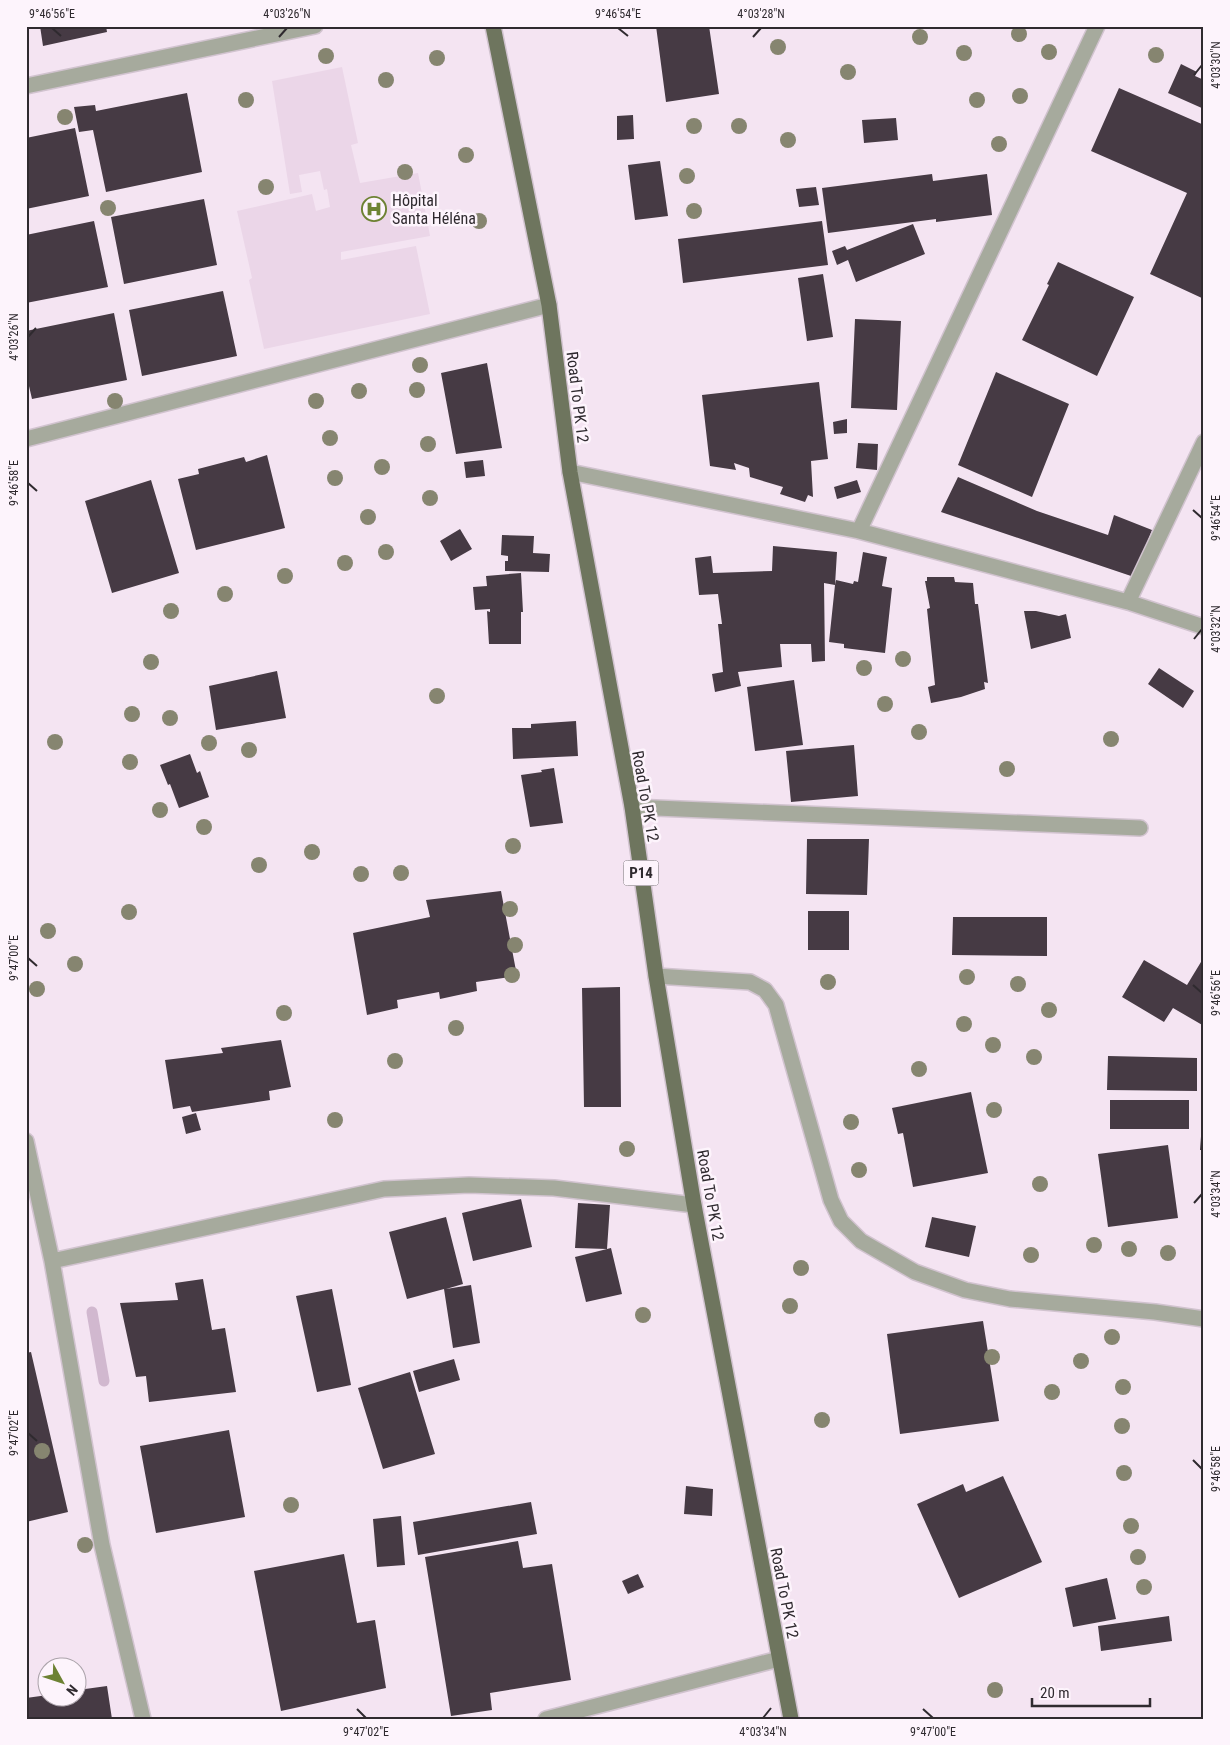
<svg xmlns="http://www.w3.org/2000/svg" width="1230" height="1745" font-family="'Roboto Condensed',sans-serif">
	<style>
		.built { fill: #ebd6e8 }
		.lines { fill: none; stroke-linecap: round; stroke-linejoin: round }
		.stream { stroke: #d1b8cf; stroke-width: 11 }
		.building { fill: #463a44 }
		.street-casing { stroke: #d1c3cf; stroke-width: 18 }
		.primary-casing { stroke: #d1c3cf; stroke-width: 18 }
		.street { stroke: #a6aa9d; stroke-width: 15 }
		.primary { stroke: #6e755e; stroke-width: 15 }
		.tree { fill: #868570 }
		.ticks { fill: none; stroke: #2f2a2f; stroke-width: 2 }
		.labels { text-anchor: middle; stroke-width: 5; stroke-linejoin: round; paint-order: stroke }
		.shield { fill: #fdf4fc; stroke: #6d676c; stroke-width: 1 }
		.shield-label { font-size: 15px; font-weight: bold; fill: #2f2a2f }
		.poi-label { font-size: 16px; fill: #2f2a2f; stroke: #fdf4fc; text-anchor: start }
		.street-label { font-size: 16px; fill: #2f2a2f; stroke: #fdf4fc }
		.neatline { fill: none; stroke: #2f2a2f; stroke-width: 2 }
		.ticks-label { font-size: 12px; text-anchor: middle; fill: #2f2a2f }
	</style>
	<rect width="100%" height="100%" fill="#f4e4f2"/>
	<path class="built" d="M342,67l16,76 -7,2 9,38 58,-10 12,63 -89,16v8l75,-14 14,68 -166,35 -15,-69 3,-2 -15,-67 75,-17 4,17 14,-4 -3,-18 -3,1 -4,-19 -21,4 3,17 -12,2 -18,-113z"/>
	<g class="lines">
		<path class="stream" d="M92,1312l12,69"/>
	</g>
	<path class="building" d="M40,26h66l1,6 -64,14z
		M656,26h53l10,68 -53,8z
		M1181,64l16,8 -2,4 9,4v29l-36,-16z
		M1119,88l85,37v174l-54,-25 37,-81 -96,-42z
		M187,93l15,79 -96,20 -13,-62 -14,2 -5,-25 21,-2 1,6z
		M633,115l1,24 -17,1v-24z
		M896,118l2,22 -34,3 -2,-23z
		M75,128l14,68 -63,13v-71z
		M660,161l8,55 -33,4 -7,-55z
		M932,174l1,7 54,-7 5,41 -56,7v-3l-108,14 -6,-45z
		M816,187l3,18 -20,2 -3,-18z
		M204,199l13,66 -93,19 -13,-67z
		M94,221l14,66 -82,16v-68z
		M822,221l6,44 -145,18 -5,-44z
		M913,224l12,30 -69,28 -8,-22 -11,5 -5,-14 13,-5 2,4z
		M1058,262l76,35 -37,79 -75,-36 27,-55 -2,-1z
		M823,274l10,63 -26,4 -9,-63z
		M223,291l14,65 -95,20 -13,-66z
		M114,313l13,67 -95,19 -6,-26v-42z
		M855,319l46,2 -4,89 -46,-2z
		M487,363l15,85 -46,6 -15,-81z
		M996,372l73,32 -37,93 -74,-32z
		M819,382l9,77 -17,2 2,36 -5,-2 -3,7 -25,-8 3,-7 -33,-10 -1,-9 -15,-5 2,7 -26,-4 -8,-71z
		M847,419v14l-13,1 -1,-12z
		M858,443l20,1 -1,26 -21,-2z
		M267,455l18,73 -89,22 -18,-71 21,-5 -1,-5 46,-12 2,5z
		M483,460l2,16 -19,2 -2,-16z
		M958,477l79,34 71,24 6,-20 38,15 -18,47 -193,-65z
		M151,480l28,93 -67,20 -27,-92z
		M857,480l4,12 -24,7 -3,-12z
		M460,529l12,20 -21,12 -11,-20z
		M502,535l32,1 -1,17 17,1 -1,18 -44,-1v-10h3v-5l-7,-1z
		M773,546l64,6 -2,33 1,-5 17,4 1,-3 4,1 5,-30 24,5 -5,29 10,2 -7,65 -41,-5v-4l-15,-2 6,-57 -11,-2 1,78 -13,1 -1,-18h-31l2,23 -44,5 3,14 -26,6 -3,-18 11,-2 -5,-48h4l-4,-30 -19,1 -4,-37 16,-2 2,17 59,-2z
		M521,573l2,39h-2v32h-32l-2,-33 3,1v-3l-15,1 -2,-23 14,-1 -1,-10z
		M927,577h27l1,5 18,1 2,21h3l10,79 -4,-1 1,7 -24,8 -30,6 -3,-16 7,-2 -8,-76 3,-1 -5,-27h2z
		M1024,611h12l23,5 7,-2 5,24 -40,11z
		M1159,668l35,23 -11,17 -35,-24z
		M277,671l9,47 -70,12 -7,-44z
		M794,680l9,65 -48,6 -8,-64z
		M576,721l2,35 -65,3 -1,-31h19v-4z
		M854,745l4,51 -67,6 -5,-51z
		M190,754l7,19 3,-2 9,26 -30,11 -9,-24 -2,1 -8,-20z
		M554,768l9,55 -33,4 -9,-52 21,-3 -1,-2z
		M807,839h62l-2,56 -61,-1z
		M501,891l16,85 -41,6 1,9 -37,8 -1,-7 -42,8 1,8 -31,7 -14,-82 77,-16 -4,-17z
		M808,911h41v39h-41z
		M953,917h94v39l-95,-1z
		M1204,957v69l-31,-18 -9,14 -42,-25 22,-37 43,25z
		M620,987l1,120h-37l-2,-119z
		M281,1040l10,47 -22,4 1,9 -78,12 -2,-6 -17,3 -8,-49 58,-7 -2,-5z
		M1108,1056l89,2v33l-90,-1z
		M971,1092l17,81 -75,14 -10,-54 -5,1 -6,-26z
		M1110,1100h79v29h-79z
		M196,1113l5,17 -15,4 -4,-17z
		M1202,1123h2v27h-4z
		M1168,1145l10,73 -70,9 -10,-73z
		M521,1199l11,48 -59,14 -11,-48z
		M578,1203l32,2 -3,44 4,-1 11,46 -36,8 -11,-45 32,-8 -32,-1z
		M446,1217l17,67 -17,5 25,-4 9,58 -27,5 -9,-59 -37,10 -18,-67z
		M932,1217l44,9 -7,31 -44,-10z
		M203,1279l9,51 13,-2 11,64 -87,10 -3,-26 -10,1 -16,-74 58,-3 -3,-17z
		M332,1289l19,96 -34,7 -21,-96z
		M983,1321l16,100 -99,13 -13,-100z
		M31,1352l37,160 -42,10v-169z
		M454,1359l6,21 -41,12 -6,-21z
		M410,1372l25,82 -52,15 -25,-81z
		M229,1430l16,87 -89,16 -16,-87z
		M1003,1476l39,86 -83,36 -42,-94 46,-20 3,8z
		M686,1486l27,3 -1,27 -28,-2z
		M531,1502l6,32 -119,21 -5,-33z
		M401,1516l4,49 -28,2 -4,-48z
		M518,1541l5,27 29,-4 19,116 -81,13 2,17 -41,6 -26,-159z
		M344,1554l13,69 18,-3 11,68 -105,23 -27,-140z
		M638,1574l6,13 -16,7 -6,-13z
		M1107,1578l9,41 -43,8 -8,-39z
		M1169,1616l3,25 -71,10 -3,-25z
		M107,1686l5,33h-86v-21l22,-3v3h30v-8z"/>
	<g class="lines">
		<defs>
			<path id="street" d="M26,86l289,-60
				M26,439l523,-134
				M570,472l289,59 269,71 76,25
				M859,531l238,-505
				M1128,602l76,-160
				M632,807l508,21
				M656,976l94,6 15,8 11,15 55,195 10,21 20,20 54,31 50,18 45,9 145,13 49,7
				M26,1141l26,120 50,284 41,174
				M52,1261l332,-72 85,-4 85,3 140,17
				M546,1719l233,-60"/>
			<path id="primary" d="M493,26l56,279 21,167 62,335 24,169 38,229 97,514"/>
		</defs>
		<use href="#street" class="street-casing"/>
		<use href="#primary" class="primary-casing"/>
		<use href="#street" class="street"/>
		<use href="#primary" class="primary"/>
	</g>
	<g class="tree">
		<circle cx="1019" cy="34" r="8"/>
		<circle cx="920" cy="37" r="8"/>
		<circle cx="778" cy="47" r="8"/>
		<circle cx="1049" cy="52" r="8"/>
		<circle cx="964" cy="53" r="8"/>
		<circle cx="1156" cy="55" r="8"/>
		<circle cx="326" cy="56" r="8"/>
		<circle cx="437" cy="58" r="8"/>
		<circle cx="848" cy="72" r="8"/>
		<circle cx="386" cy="80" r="8"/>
		<circle cx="1020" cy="96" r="8"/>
		<circle cx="246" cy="100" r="8"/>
		<circle cx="977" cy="100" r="8"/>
		<circle cx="65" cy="117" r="8"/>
		<circle cx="694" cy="126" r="8"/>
		<circle cx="739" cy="126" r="8"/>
		<circle cx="788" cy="140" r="8"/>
		<circle cx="999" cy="144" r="8"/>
		<circle cx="466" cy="155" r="8"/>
		<circle cx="405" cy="172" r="8"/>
		<circle cx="687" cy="176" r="8"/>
		<circle cx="266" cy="187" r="8"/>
		<circle cx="108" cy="208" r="8"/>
		<circle cx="694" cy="211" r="8"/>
		<circle cx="479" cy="221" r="8"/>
		<circle cx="420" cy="365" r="8"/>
		<circle cx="417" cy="390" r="8"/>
		<circle cx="359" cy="391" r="8"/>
		<circle cx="115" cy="401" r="8"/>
		<circle cx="316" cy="401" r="8"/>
		<circle cx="330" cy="438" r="8"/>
		<circle cx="428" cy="444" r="8"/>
		<circle cx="382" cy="467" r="8"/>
		<circle cx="335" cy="478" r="8"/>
		<circle cx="430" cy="498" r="8"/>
		<circle cx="368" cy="517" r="8"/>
		<circle cx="386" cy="552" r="8"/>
		<circle cx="345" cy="563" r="8"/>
		<circle cx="285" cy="576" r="8"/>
		<circle cx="225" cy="594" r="8"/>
		<circle cx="171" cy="611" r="8"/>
		<circle cx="903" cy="659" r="8"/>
		<circle cx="151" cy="662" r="8"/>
		<circle cx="864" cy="668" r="8"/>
		<circle cx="437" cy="696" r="8"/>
		<circle cx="885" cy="704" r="8"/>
		<circle cx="132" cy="714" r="8"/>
		<circle cx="170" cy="718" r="8"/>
		<circle cx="919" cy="732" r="8"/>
		<circle cx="1111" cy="739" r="8"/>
		<circle cx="55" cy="742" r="8"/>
		<circle cx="209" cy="743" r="8"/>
		<circle cx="249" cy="750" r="8"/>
		<circle cx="130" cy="762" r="8"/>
		<circle cx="1007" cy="769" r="8"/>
		<circle cx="160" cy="810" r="8"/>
		<circle cx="204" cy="827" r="8"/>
		<circle cx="513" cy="846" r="8"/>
		<circle cx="312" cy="852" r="8"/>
		<circle cx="259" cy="865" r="8"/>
		<circle cx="401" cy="873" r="8"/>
		<circle cx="361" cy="874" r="8"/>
		<circle cx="510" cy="909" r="8"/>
		<circle cx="129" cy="912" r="8"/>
		<circle cx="48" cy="931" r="8"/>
		<circle cx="515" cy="945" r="8"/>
		<circle cx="75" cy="964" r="8"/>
		<circle cx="512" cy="975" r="8"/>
		<circle cx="967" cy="977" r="8"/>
		<circle cx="828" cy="982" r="8"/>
		<circle cx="1018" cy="984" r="8"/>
		<circle cx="37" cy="989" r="8"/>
		<circle cx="1049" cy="1010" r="8"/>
		<circle cx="284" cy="1013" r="8"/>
		<circle cx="964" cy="1024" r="8"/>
		<circle cx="456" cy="1028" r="8"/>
		<circle cx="993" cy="1045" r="8"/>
		<circle cx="1034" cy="1057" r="8"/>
		<circle cx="395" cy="1061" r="8"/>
		<circle cx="919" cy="1069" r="8"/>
		<circle cx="994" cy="1110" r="8"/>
		<circle cx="335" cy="1120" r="8"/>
		<circle cx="851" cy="1122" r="8"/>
		<circle cx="627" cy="1149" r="8"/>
		<circle cx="859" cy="1170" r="8"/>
		<circle cx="1040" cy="1184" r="8"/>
		<circle cx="1094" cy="1245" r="8"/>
		<circle cx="1129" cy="1249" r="8"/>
		<circle cx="1168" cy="1253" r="8"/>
		<circle cx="1031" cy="1255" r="8"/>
		<circle cx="801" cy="1268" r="8"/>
		<circle cx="790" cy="1306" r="8"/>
		<circle cx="643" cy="1315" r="8"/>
		<circle cx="1112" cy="1337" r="8"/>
		<circle cx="992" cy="1357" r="8"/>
		<circle cx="1081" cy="1361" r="8"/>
		<circle cx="1123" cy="1387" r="8"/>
		<circle cx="1052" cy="1392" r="8"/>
		<circle cx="822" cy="1420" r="8"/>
		<circle cx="1122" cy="1426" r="8"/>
		<circle cx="42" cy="1451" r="8"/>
		<circle cx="1124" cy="1473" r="8"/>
		<circle cx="291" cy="1505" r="8"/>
		<circle cx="1131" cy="1526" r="8"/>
		<circle cx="85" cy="1545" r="8"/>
		<circle cx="1138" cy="1557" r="8"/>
		<circle cx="1144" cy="1587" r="8"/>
		<circle cx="995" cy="1690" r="8"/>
	</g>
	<path class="ticks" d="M52,28l9,8M618,28l10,8M279,37l8,-9M753,37l8,-9M1194,75l8,-10M28,337l8,-9M28,483l9,8M1193,510l9,8M1194,639l8,-10M28,958l9,8M1193,985l9,8M1194,1203l8,-9M28,1433l9,8M1193,1460l9,9M357,1709l9,9M923,1709l10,9M763,1718l8,-10"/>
	<defs>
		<symbol id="hospital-ring" viewBox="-11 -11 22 22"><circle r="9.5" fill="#fdf4fc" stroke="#6d8233" stroke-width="1.5"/><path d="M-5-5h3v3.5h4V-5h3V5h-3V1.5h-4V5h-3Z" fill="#6d8233"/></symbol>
	</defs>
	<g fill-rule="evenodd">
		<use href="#hospital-ring" x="360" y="195" width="28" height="28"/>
	</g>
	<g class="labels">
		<rect class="shield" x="623.5" y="860.5" width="35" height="25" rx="4"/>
		<g class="shield-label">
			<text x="641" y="878">P14</text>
		</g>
		<g class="poi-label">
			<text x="392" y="206">Hôpital<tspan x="392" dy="18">Santa Héléna</tspan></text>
		</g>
		<g class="street-label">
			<text transform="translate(578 397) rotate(83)" y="6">Road To PK 12</text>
			<text transform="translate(646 796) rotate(80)" y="6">Road To PK 12</text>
			<text transform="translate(711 1195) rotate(80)" y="6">Road To PK 12</text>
			<text transform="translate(785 1593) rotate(79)" y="6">Road To PK 12</text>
		</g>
	</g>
	<rect width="1230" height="1745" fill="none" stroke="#fdf4fc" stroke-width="55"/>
	<g transform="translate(62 1682) rotate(130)"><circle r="24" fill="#fdf4fc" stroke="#aba3aa"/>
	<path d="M0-4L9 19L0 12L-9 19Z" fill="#6d8233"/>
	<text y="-8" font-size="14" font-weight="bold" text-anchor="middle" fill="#2f2a2f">N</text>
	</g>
	<path d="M1032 1698v8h118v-8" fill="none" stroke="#2f2a2f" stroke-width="2.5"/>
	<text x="1040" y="1698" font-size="15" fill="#2f2a2f" stroke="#fdf4fc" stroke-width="4" paint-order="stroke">20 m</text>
	<rect x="28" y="28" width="1174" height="1690" class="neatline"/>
	<g class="ticks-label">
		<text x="52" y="18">9°46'56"E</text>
		<text x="287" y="18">4°03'26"N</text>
		<text x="618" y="18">9°46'54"E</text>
		<text x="761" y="18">4°03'28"N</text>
		<text transform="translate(1216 65) rotate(-90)" y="4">4°03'30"N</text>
		<text transform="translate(14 337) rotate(-90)" y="4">4°03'26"N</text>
		<text transform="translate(14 483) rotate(-90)" y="4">9°46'58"E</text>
		<text transform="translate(1216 518) rotate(-90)" y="4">9°46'54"E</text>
		<text transform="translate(1216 629) rotate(-90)" y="4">4°03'32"N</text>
		<text transform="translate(14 958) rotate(-90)" y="4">9°47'00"E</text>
		<text transform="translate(1216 993) rotate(-90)" y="4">9°46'56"E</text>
		<text transform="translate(1216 1194) rotate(-90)" y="4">4°03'34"N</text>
		<text transform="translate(14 1433) rotate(-90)" y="4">9°47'02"E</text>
		<text transform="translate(1216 1469) rotate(-90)" y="4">9°46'58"E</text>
		<text x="366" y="1736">9°47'02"E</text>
		<text x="763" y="1736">4°03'34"N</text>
		<text x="933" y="1736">9°47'00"E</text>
	</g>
</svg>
